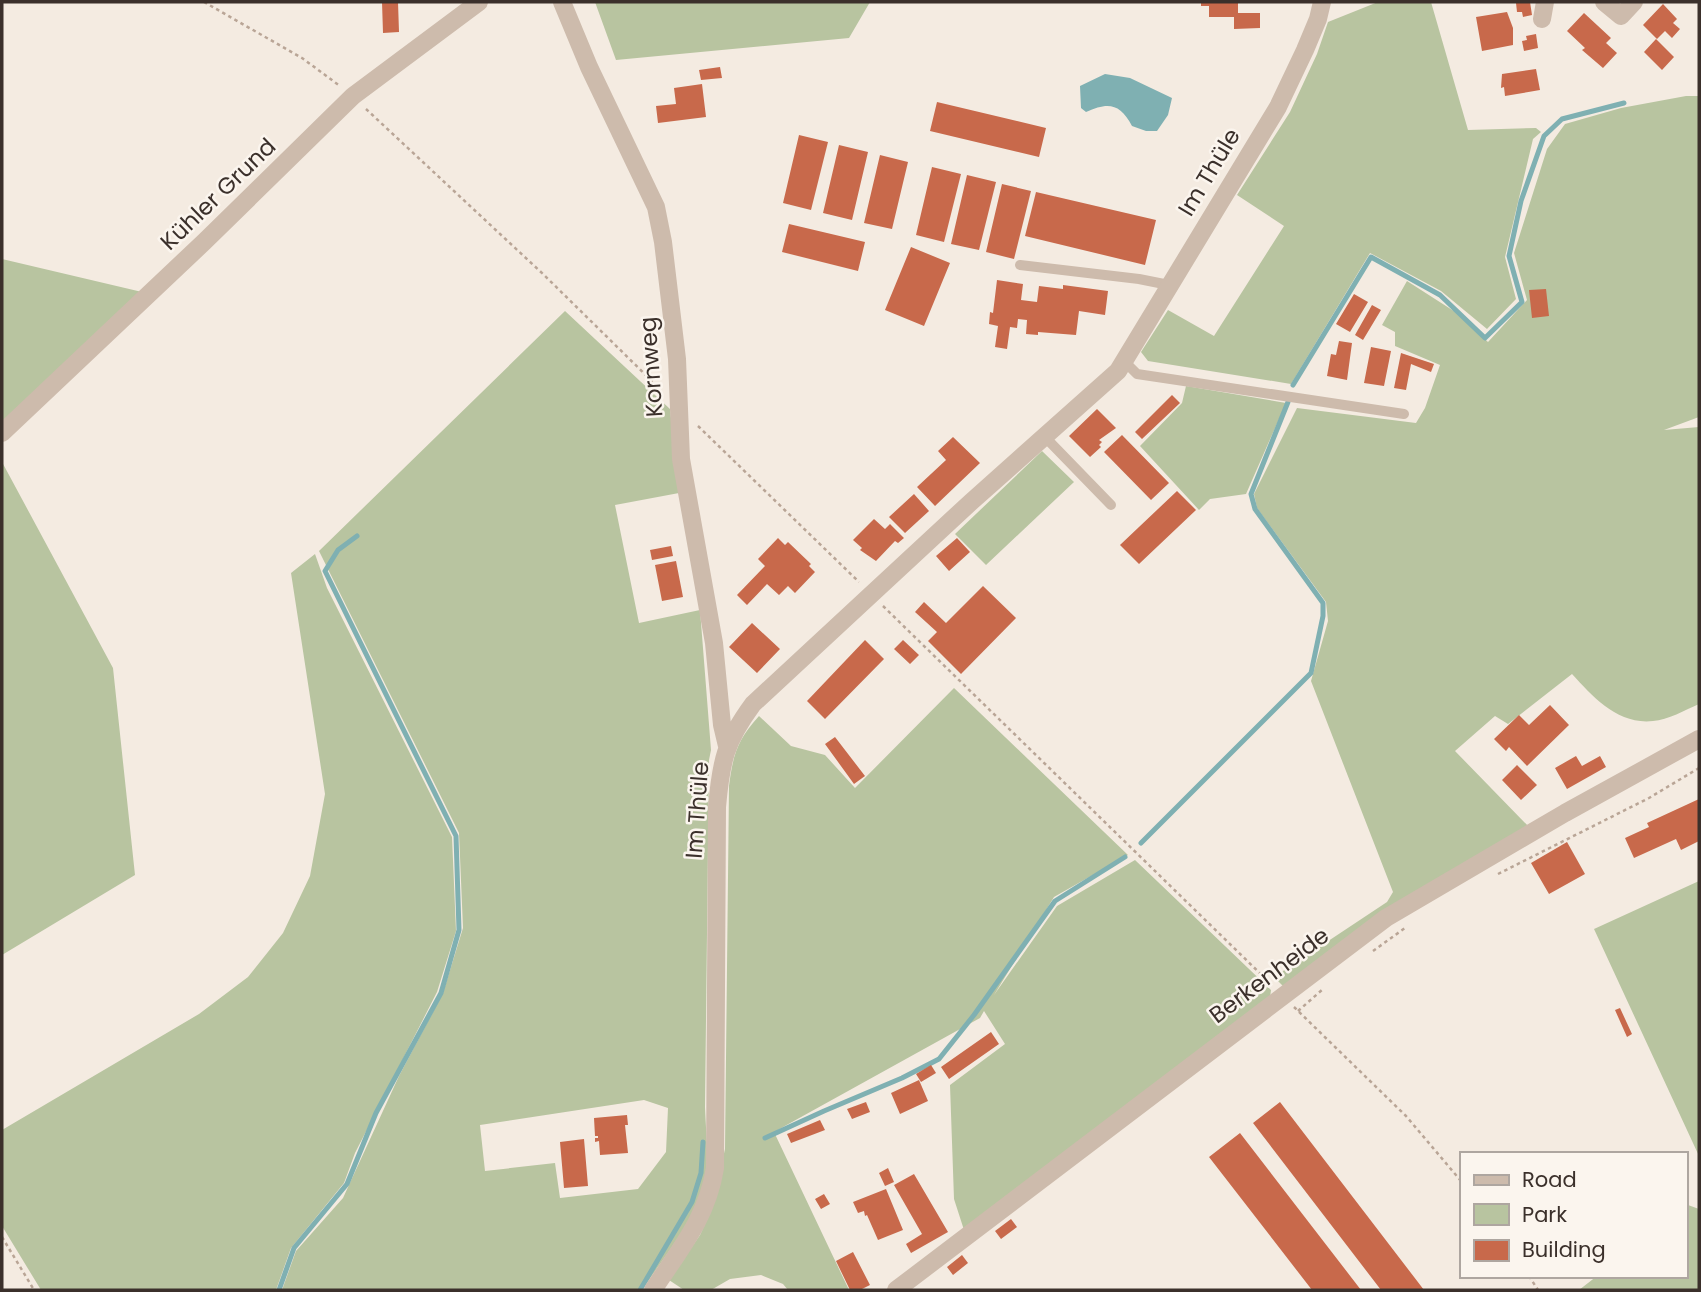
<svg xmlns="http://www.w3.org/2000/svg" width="1701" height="1292" font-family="Poppins,sans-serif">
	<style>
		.green { fill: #b8c4a0; fill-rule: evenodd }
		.water { fill: #7fb0b2 }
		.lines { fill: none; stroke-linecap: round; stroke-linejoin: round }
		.stream { stroke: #7fb0b2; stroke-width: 5 }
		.building { fill: #c8694b }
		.path { stroke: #b9a596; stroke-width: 2.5; stroke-dasharray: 3.5 3.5; stroke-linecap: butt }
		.lane { stroke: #cdbbac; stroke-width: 10 }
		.street { stroke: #cdbbac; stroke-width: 18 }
		.labels { text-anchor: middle; stroke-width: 5; stroke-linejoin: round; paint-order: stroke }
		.street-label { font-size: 23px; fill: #3b302b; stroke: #fbf5ee }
	</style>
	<rect width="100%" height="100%" fill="#f4ebe1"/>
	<path class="green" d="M595,2h275l-21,36 -233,22z
		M1378,2h53l37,128 68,-2 5,4 -8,7 -28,118 11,42 -29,30 -46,-38 -71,-38 -79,131 -143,-23 -7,-9 27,-42 46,26 70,-110 -47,-31 53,-83 27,-58 11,-32z
		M1686,96h13v321l-35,13 35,-3v277c-14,6 -31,16 -46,17 -35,4 -60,-24 -81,-47l-64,50 -13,-8 -40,35 74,76 -246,159 -9,-9 113,-75 6,-10 -82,-211 17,-60 -2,-19 -69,-94 -3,-14 43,-86 119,15 9,-15 15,-43 -45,-19v-14l-13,-7 25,-44 53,34 28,27 39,-42 -13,-47 33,-104 18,-25 56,-16z
		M2,259l140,33 -140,136z
		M565,311l105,98 9,84 -64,12 24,118 61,-13 11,140 -2,10 -4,347c1,27 5,59 -3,86 -10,30 -42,70 -60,97h-360l14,-39 47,-53 56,-122 44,-83 20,-65 -4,-95 -140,-282zM644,1100l24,8 -2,44 -28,37 -78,9 -5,-35 -70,8 -5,-46z
		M1186,386l100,17 -40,91 -36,5 -11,11 -59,-64 42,-43z
		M1042,451l32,31 -88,83 -31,-31z
		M2,462l111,206 22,207 -133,80z
		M315,554l12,34 125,249 4,94 -19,61 -82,161 -11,30 -53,65 -15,42h-235l-39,-64v-96l197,-116 49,-37 35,-44 27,-57 15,-82 -34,-221z
		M954,688l174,167 -74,42 -60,98 63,-89 78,-46 136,130 -1,8 -306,232 -10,-31 -4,-114 55,-41 -21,-33 -4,7 -206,114 75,158h-61l-5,-6 -22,-9 -31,4 -19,11h-27l-15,-10 31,-45 11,-24 14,-62 4,-363c4,-31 8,-46 30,-70l32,30 34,9 30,33z
		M1699,881v275l-105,-227z
		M1688,1205l11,4v81h-120l18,-14h88v-68z"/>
	<path class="water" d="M1105,74l25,4 42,20 -4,17 -11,16h-11l-14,-5c-12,-23 -24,-24 -46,-14l-5,-4 -1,-22z"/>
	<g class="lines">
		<path class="stream" d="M1293,385l78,-128 69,38 45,43 37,-36 -13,-46 12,-55 23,-65 18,-17 62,-16
			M1141,843l170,-170 12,-57v-13l-68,-94 -4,-15 37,-92
			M765,1138l59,-27 78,-33 37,-19 35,-44 81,-114 70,-44
			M279,1290l15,-42 53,-64 29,-71 65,-120 18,-63 -3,-94 -131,-265 13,-21 19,-14
			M640,1290l52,-88 9,-29 2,-31"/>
	</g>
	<path class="building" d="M382,2h16l1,30 -16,1z
		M1201,2h37v11h22v15l-26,1v-12h-25v-11h-8z
		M1521,2h9l2,13 -9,2 -1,-5h-5l-1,-9z
		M1663,4l14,15 -4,4 7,6 -8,9 -7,-7 -8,8 -14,-14z
		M1507,12l6,16v17l-31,6 -6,-34z
		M1584,13l27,25 -5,5 11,10 -14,15 -21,-18 3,-2 -18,-17z
		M1536,34l2,14 -14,3 -2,-10 5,-1 -1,-4z
		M1656,39l18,18 -12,13 -18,-18z
		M720,67l2,11 -21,2 -2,-10z
		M1536,69l4,21 -35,6 -1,-9 -3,1 1,-14z
		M702,84l4,33 -48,6 -2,-17 20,-2 -2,-16z
		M937,102l109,26 -7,29 -109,-26z
		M799,135l29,7 -17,68 -28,-7z
		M839,145l29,7 -16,68 -29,-7z
		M880,155l28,7 -16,67 -28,-6z
		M932,167l29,7 -17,68 -28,-7z
		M967,175l29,7 -17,68 -28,-6z
		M1002,184l29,7 -17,68 -28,-7z
		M1036,192l120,28 -11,45 -120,-29z
		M789,224l76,18 -7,29 -76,-19z
		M911,247l39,16 -26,63 -39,-16z
		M997,280l26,4 -2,16 16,2 2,-16 24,3v-4l45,6 -3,24 -26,-4 -3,24 -38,-3v3l-12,-1 1,-14 -9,-1 -1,9 -7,-1 -3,22 -12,-2 3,-21 -9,-2 1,-12 3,1z
		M1546,289l3,27 -17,2 -3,-28z
		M1354,294l14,8 -18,30 -14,-8z
		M1372,305l9,5 -18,30 -8,-5z
		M1339,341l13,2 -5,37 -20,-4 4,-22 5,1z
		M1371,347l20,4 -7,35 -20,-3z
		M1401,353l33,11 -3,8 -20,-8 -5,26 -12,-2z
		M1172,395l8,8 -38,36 -7,-7z
		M1097,409l19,19 -17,12 3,2 -3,3 2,2 -11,10 -21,-21z
		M1122,435l47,48 -18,17 -47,-48z
		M953,437l27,26 -45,43 -18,-19 29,-27 -8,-9z
		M1177,491l19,19 -57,54 -19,-19z
		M914,494l15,17 -24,22 -16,-16z
		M874,519l11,10 5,-5 14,14 -6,5 -3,-2 -19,20 -16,-11 2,-2 -9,-8z
		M778,538l7,7 3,-3 23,22 -2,2 6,6 -20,21 -7,-7 -9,9 -12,-11 -20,21 -10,-10 28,-29 -7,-7z
		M957,538l13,14 -21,19 -13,-15z
		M671,546l2,10 -21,4 -2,-10z
		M676,561l7,36 -21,4 -7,-36z
		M983,586l33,32 -55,56 -33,-33 9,-9 -22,-20 9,-10 22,21z
		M752,623l28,26 -23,24 -28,-26z
		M865,640l19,19 -59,60 -18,-18z
		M903,640l16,15 -9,9 -16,-15z
		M1550,705l19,20 -42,41 -18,-19 -3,4 -12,-12 25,-24 10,10z
		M835,737l30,39 -11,8 -29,-40z
		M1576,756l6,10 18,-10 6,11 -39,22 -12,-21z
		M1517,765l20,20 -16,15 -19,-20z
		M1699,799v42l-18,9 -5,-11 -42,19 -9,-20 24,-11 -2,-4z
		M1567,842l18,32 -36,20 -18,-31z
		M1620,1008l12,26 -5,3 -12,-27z
		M991,1032l8,12 -50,35 -8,-12z
		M931,1065l5,8 -15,9 -5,-8z
		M919,1080l9,21 -28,13 -9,-21z
		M866,1102l4,10 -18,7 -5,-10z
		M1280,1102l144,188h-43l-128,-167z
		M627,1115l1,10h-3l3,28 -28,2 -1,-14 -4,1v-4h3v-2h-3l-1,-18z
		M820,1120l5,10 -34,13 -4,-9z
		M1240,1133l121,157h-49l-103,-133z
		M584,1139l4,47 -24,2 -4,-46z
		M888,1168l6,14 -9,4 -6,-13z
		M914,1174l34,58 -37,21 -5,-9 16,-10 -28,-49z
		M886,1189l17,41 -25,10 -11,-25 -2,1 -1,-5 -6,2 -5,-11z
		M824,1194l6,10 -9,5 -6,-10z
		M1011,1219l6,8 -16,12 -6,-8z
		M853,1252l17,33 -10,5h-10l-14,-29z
		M962,1255l6,8 -15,12 -6,-8z"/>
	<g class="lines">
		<path class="path" d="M204,2l98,56 38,28
			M366,109l177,165 117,115
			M698,426l161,156
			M883,606l389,379
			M1498,874l151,-76 50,-30
			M1373,951l32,-23
			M1294,1007l112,109 55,65
			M1298,1011l25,-22
			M2,1237l32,53
			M1529,1276l9,14"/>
		<path class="lane" d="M1020,265l119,14 30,6
			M1124,361l13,13 267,40
			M1045,437l66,68"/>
		<path class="street" d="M562,2l27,65 67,140 7,35 14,117 4,100 33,184 8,82 5,21
			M1604,2l17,14 13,-14
			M1542,19l3,-17
			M2,433l202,-191 149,-146 126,-94
			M653,1290c27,-41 54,-72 62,-122l2,-361c4,-46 8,-65 36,-103l218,-202 147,-131 160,-264 27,-57 13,-31 4,-17
			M896,1290l490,-372 179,-105 134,-74"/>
	</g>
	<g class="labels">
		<g class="street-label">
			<text transform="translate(1209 172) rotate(-59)" y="8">Im Thüle</text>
			<text transform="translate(218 194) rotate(-44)" y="8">Kühler Grund</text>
			<text transform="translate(651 367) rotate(-94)" y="8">Kornweg</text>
			<text transform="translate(697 810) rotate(-86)" y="8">Im Thüle</text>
			<text transform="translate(1269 975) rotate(-37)" y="8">Berkenheide</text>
		</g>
	</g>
	<rect width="1701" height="1292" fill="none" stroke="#3b302b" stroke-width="7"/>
	<rect x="1460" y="1152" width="228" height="126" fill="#fbf5ee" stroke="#aea6a0" stroke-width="2"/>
	<rect x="1474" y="1175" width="35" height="10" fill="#cdbbac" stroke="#aea6a0" stroke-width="2"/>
	<text x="1522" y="1187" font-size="21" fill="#3b302b">Road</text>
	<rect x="1474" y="1204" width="35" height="21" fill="#b8c4a0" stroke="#aea6a0" stroke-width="2"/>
	<text x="1522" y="1222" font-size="21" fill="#3b302b">Park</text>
	<rect x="1474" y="1240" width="35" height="21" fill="#c8694b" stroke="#aea6a0" stroke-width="2"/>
	<text x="1522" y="1257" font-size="21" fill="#3b302b">Building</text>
</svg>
